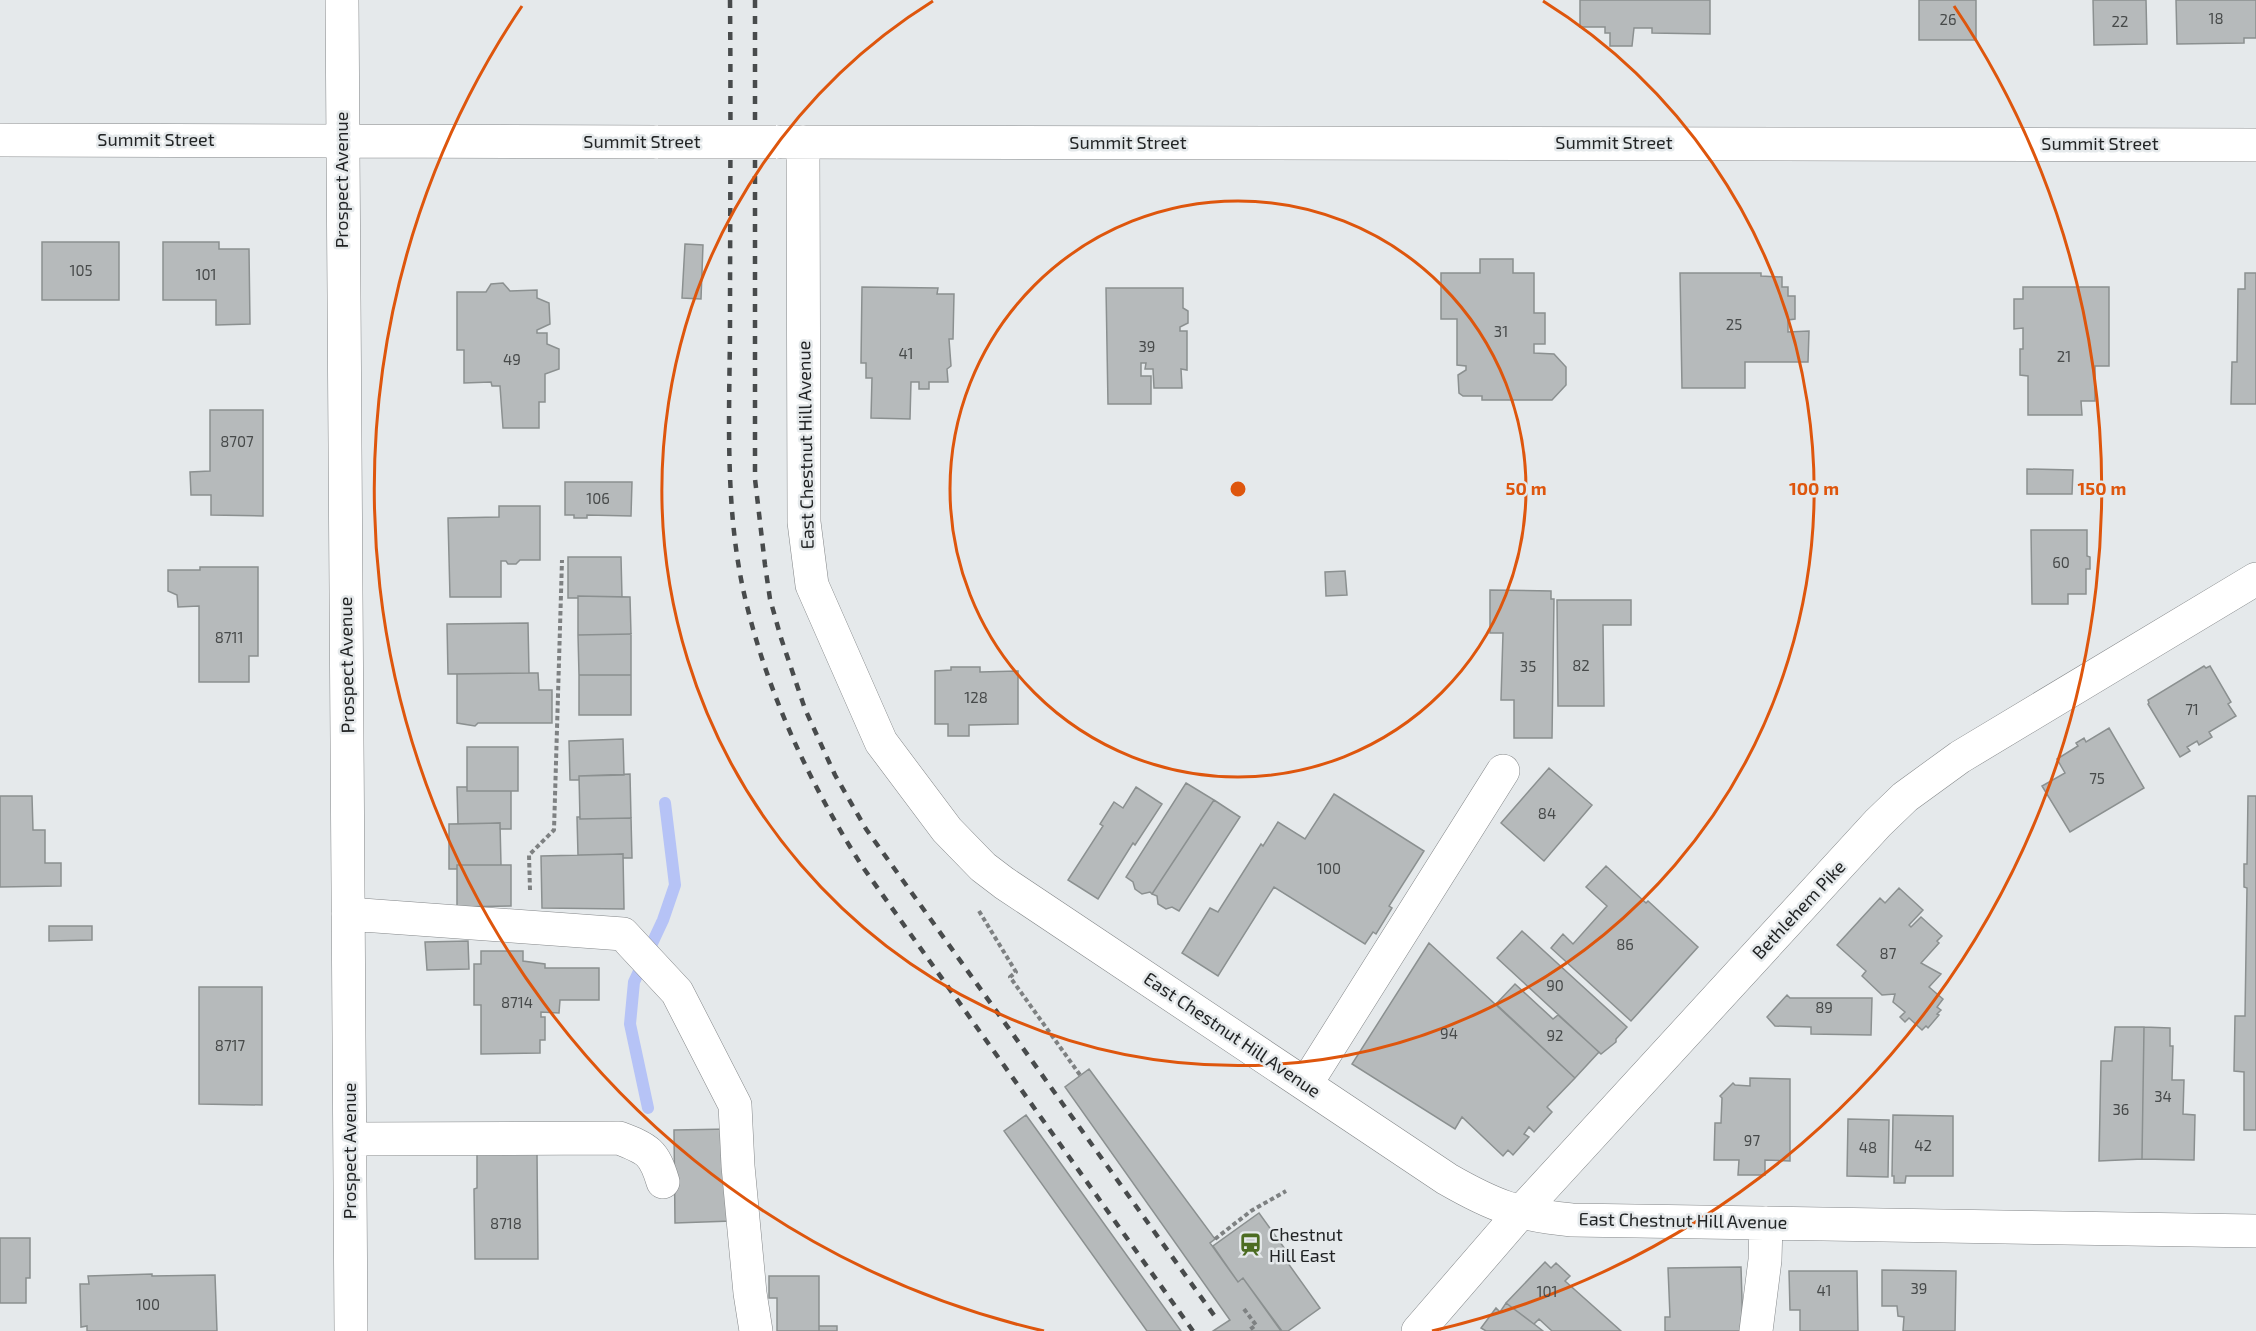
<svg xmlns="http://www.w3.org/2000/svg" width="2256" height="1331" font-family="'Exo 2',sans-serif">
	<style>
		.lines { fill: none; stroke-linecap: round; stroke-linejoin: round }
		.stream { stroke: #b6c3f6; stroke-width: 12 }
		.building { fill: #b6babb; stroke: #8b9090; stroke-width: 1.5 }
		.minor-casing { stroke: #848789; stroke-width: 34 }
		.major-casing { stroke: #848789; stroke-width: 34 }
		.path { stroke: #7e8182; stroke-width: 4; stroke-dasharray: 4.5 3; stroke-linecap: butt }
		.minor { stroke: #fff; stroke-width: 33 }
		.major { stroke: #fff; stroke-width: 33 }
		.rail { stroke: #484b4c; stroke-width: 4.5; stroke-dasharray: 8 8; stroke-linecap: butt }
		.minor-bridge-casing { stroke: #848789; stroke-width: 34; stroke-linecap: butt }
		.minor-bridge { stroke: #fff; stroke-width: 33 }
		.ring { fill: none; stroke: #de560d; stroke-width: 3 }
		.labels { text-anchor: middle; stroke-width: 5; stroke-linejoin: round; paint-order: stroke }
		.number-label { font-size: 15px; fill: #474a4a }
		.street-label { font-size: 18px; fill: #222425; stroke: #e5e9eb }
		.poi-label { font-size: 18px; fill: #222425; stroke: #e5e9eb; text-anchor: start }
		.centre { fill: #de560d; stroke: #e5e9eb; stroke-width: 3 }
		.ring-label { font-size: 18px; text-anchor: middle; font-weight: bold; fill: #de560d; stroke: #e5e9eb; stroke-width: 5; stroke-linejoin: round; paint-order: stroke }
	</style>
	<rect width="100%" height="100%" fill="#e5e9eb"/>
	<g class="lines">
		<path class="stream" d="M648,1108l-18,-84 4,-42 29,-62 12,-35 -10,-82"/>
	</g>
	<path class="building" d="M1580,0h130v34l-58,-1v-5h-18l-2,18h-22v-13h-5v-6h-25z
		M1919,0h57v40h-57z
		M2093,0h53l1,44 -53,1z
		M2176,0h80v38h-12v5l-67,1z
		M42,242h77v58h-77z
		M163,242h56v7h30l1,75 -34,1v-25h-53z
		M685,244l18,1 -2,54 -19,-1z
		M1480,259h33v14h21v40h11v31h-11v9l20,1 12,13v18l-14,15h-70v-4h-19l-4,-3 -1,-18 8,-5v-4l-9,-1v-46h-16v-46h39z
		M1680,273h81v3l21,1v10h6v9h7v23l-7,1v12l21,-1 -1,31h-63v26h-63z
		M2245,273h11v131h-25l1,-42h5l1,-73h7z
		M503,283l7,8 27,-1v8l12,5 1,21 -13,6v3h10v11l12,5v20l-14,5v28h-6v26h-36l-3,-42h-8l-1,-4 -27,1v-33h-7v-58h29l5,-8z
		M862,287l76,1 -1,6h17l-1,45h-4l2,27 -4,3 1,13h-19v7h-10v-7h-8l-1,37 -39,-1 1,-40h-6v-15h-5z
		M2023,287h86v79h-14v35h-14l1,14h-54v-39l-8,-1v-26h3v-21l-9,1v-30h9z
		M1106,288h77v20l5,3v12l-8,4v4h7v39l-6,-1 1,19h-28l-1,-19h-8l1,-6h-5v13h10v28h-43z
		M210,410h53v106l-52,-1v-20h-20l-1,-23 20,-1z
		M2027,469l46,1 -1,24h-45z
		M565,482h67l-1,34 -44,-1v3h-13v-3h-9z
		M499,506h41v54h-20l-4,4h-8l-2,-3h-5v36h-51l-2,-79 51,-1z
		M2031,530h56v26l3,1v12h-4v25h-18v10h-36z
		M568,557h53l1,40 -44,-1v2h-10z
		M200,567h58v89h-9v26h-50v-76l-21,1 -1,-12 -9,-4v-21h32z
		M1345,571l2,24 -21,1 -1,-24z
		M1490,590l61,1v8h3l-2,139h-38v-38h-13l2,-67h-13z
		M578,596l52,1 1,37 -53,1z
		M1557,600h74v25h-28l1,81h-46z
		M528,623l1,50 -81,1 -1,-50z
		M631,634v41h-52l-1,-40z
		M2204,666l2,2 4,-2 21,36 -3,2 8,12 -27,16 3,5 -13,8 -2,-4 -10,6 3,4 -10,6 -32,-53 1,-1 -1,-3z
		M951,667h29v5l38,-1v53l-49,1v11h-21v-12h-13v-53l16,-1z
		M529,673h9l1,17h13v33h-74l-3,3 -18,-3v-49z
		M579,675h52v40h-52z
		M2109,728l35,60 -74,44 -28,-46 23,-13 -8,-14 21,-13 -2,-3 8,-5 2,4z
		M623,739l1,36 -45,1v4h-9l-1,-39z
		M467,747h51v44h-51z
		M1549,768l43,37 -48,56 -43,-38z
		M630,774l1,44 -51,1 -1,-43z
		M1186,783l28,17 -62,94 -2,-2 -8,2 -7,-5 -2,-7 -7,-5z
		M457,787h10v4h44v38h-11v-6l-42,1z
		M1136,787l26,17 -27,41 -2,-2 -35,56 -30,-19 35,-54 -3,-2 14,-22 9,6z
		M1334,794l90,57 -35,55 3,2 -16,26 -3,-2 -8,12 -91,-57 -56,89 -36,-23 28,-45 8,4 43,-68 2,2 15,-24 27,17z
		M0,796h32l1,34h12v33h16v23l-61,1z
		M2248,796h8v334h-12v-58l-10,-1 1,-55h10l2,-128 -3,-1v-23h3z
		M1214,800l26,17 -61,94 -7,-4 -6,2 -8,-5 -1,-8 -5,-2z
		M577,817h3v2l51,-1 1,40h-9v-4l-45,1z
		M500,823l1,42h-44v4h-8v-45z
		M623,854l1,55 -82,-1 -1,-52z
		M457,865h54v41l-54,1z
		M1606,866l40,37 2,-2 50,46 -67,74 -80,-73 12,-14 10,10 34,-38 -21,-19z
		M1899,888l24,22 -14,15 2,2 10,-10 21,19 -5,5 2,2 -18,20 20,11 -12,13 14,12 -6,8 4,3 -4,4 2,1 -11,13 -2,-2 -4,4 -13,-12 -4,4 -5,-5 5,-5 -12,-10 2,-8 -13,1 -20,-19 4,-5 -29,-26 43,-47 5,5z
		M49,926h43v14l-43,1z
		M1522,931l105,96 -11,12v3l-15,12 -104,-96z
		M468,941l1,28 -42,1 -2,-28z
		M1429,943l146,135 -28,29 5,5 -18,20 -5,-5 -5,7 5,3 -16,18 -5,-5 -5,6 -41,-39 -7,12 -103,-65z
		M481,951h42v10l22,3v4h54v32h-39l-1,13 -18,-1v5h4v23h-5v13l-59,1v-49h-7v-41h7z
		M1515,984l38,35 5,-4 41,37 -24,26 -79,-74z
		M199,987h63v118l-63,-1z
		M1787,995l3,3h82l-1,37 -60,-1v-7l-36,-1 -8,-9z
		M2115,1027h29l-2,132 -43,2 2,-100h11z
		M2144,1027l26,1v18h3l-1,34h12l-1,34 12,1 -1,45 -52,-1z
		M1089,1069l126,170 -5,4 28,39 5,-4 39,53h-69l17,-11 -165,-233z
		M1750,1078l40,1v82l-25,-1v15h-27l1,-15h-25l1,-37h6l1,-25 -2,-2 13,-13 2,2 15,1z
		M1026,1115l155,216h-34l-143,-200z
		M1893,1115l60,1v60h-47l-1,7h-11v-7h-2z
		M1848,1119l41,1 -1,57 -41,-1z
		M730,1129l2,92 -57,2 -1,-93z
		M477,1153l60,1 1,105h-63l-1,-70 3,-1z
		M1259,1213l26,36 -5,3 40,56 -32,23h-7l-38,-53 -5,4 -25,-36z
		M0,1238h30v40h-4v25h-26z
		M1545,1262l6,6 5,-5 14,13 -5,5 56,50h-69l-13,-12 -5,5 -28,-21z
		M1741,1267l2,64h-78v-14h5l-2,-49z
		M1882,1270l74,1 -1,60h-52l1,-14 -6,-1 -1,-10h-15z
		M1789,1271h68l1,60h-58v-21h-10z
		M152,1274v2l63,-1 2,56h-130v-5l-6,1 -1,-43h9l-1,-8z
		M769,1276h50v55h-42v-33h-8z
		M1506,1303l28,21 9,7h-57l-5,-3 15,-20 4,4z
		M819,1326h18v5h-50h32z"/>
	<g class="lines">
		<defs>
			<path id="minor" d="M342,0c2,444 7,887 9,1331
				M0,140l658,2
				M782,142l1474,3
				M803,142l1,380 8,63 69,157 66,88 36,37 21,16 443,296c47,27 71,36 125,41l684,11
				M348,914l275,20 54,58 58,113 3,61 12,127 6,38
				M1306,1084l197,-313
				M350,1139l269,-1c29,11 35,14 44,44
				M1756,1331l9,-71 1,-37"/>
			<path id="major" d="M1418,1331l102,-118 358,-390 27,-26 55,-40 296,-178"/>
		</defs>
		<use href="#minor" class="minor-casing"/>
		<use href="#major" class="major-casing"/>
		<path class="path" d="M530,890l-1,-35 25,-25 8,-270
			M979,911l37,61 -6,5 70,98
			M1215,1239l36,-28 35,-20
			M1244,1309l12,16 -8,6"/>
		<use href="#minor" class="minor"/>
		<use href="#major" class="major"/>
		<path class="rail" d="M730,0c1,112 0,224 0,335 -1,88 -5,181 16,267 23,95 64,182 116,264l331,465
			M755,0v479l10,86 5,34 11,39 24,71 30,66 31,54 350,489"/>
		<defs>
			<path id="minor-bridge" d="M658,142h118"/>
		</defs>
		<use href="#minor-bridge" class="minor-bridge-casing"/>
		<use href="#minor-bridge" class="minor-bridge"/>
	</g>
	<g class="ring">
		<circle cx="1238" cy="489" r="288"/>
		<path d="M1543 1A576 576 0 1 1 933 1"/>
		<path d="M1044 1331A864 864 0 0 1 522 6M1954 6A864 864 0 0 1 1432 1331"/>
	</g>
	<defs>
		<symbol id="station-bare" viewBox="-9 -9 18 18"><path d="M-3-6H3Q5-6 5-4V2Q5 4 3 4L4.5 6H3L1.5 4h-3L-3 6H-4.5L-3 4Q-5 4-5 2V-4Q-5-6-3-6ZM-3.5-4v3h7v-3ZM-3.5 1v1.5H-2V1ZM2 1v1.5H3.5V1Z" fill="#4c6c22" stroke="#e5e9eb" stroke-width="2.5" paint-order="stroke"/></symbol>
	</defs>
	<g fill-rule="evenodd">
		<use href="#station-bare" x="1234" y="1228" width="33" height="33"/>
	</g>
	<g class="labels">
		<g class="number-label">
			<text x="2216" y="24">18</text>
			<text x="1948" y="25">26</text>
			<text x="2120" y="27">22</text>
			<text x="81" y="276">105</text>
			<text x="206" y="280">101</text>
			<text x="1734" y="330">25</text>
			<text x="1501" y="337">31</text>
			<text x="1147" y="352">39</text>
			<text x="906" y="359">41</text>
			<text x="2064" y="362">21</text>
			<text x="512" y="365">49</text>
			<text x="237" y="447">8707</text>
			<text x="598" y="504">106</text>
			<text x="2061" y="568">60</text>
			<text x="229" y="643">8711</text>
			<text x="1581" y="671">82</text>
			<text x="1528" y="672">35</text>
			<text x="976" y="703">128</text>
			<text x="2192" y="715">71</text>
			<text x="2097" y="784">75</text>
			<text x="1547" y="819">84</text>
			<text x="1329" y="874">100</text>
			<text x="1625" y="950">86</text>
			<text x="1888" y="959">87</text>
			<text x="1555" y="991">90</text>
			<text x="517" y="1008">8714</text>
			<text x="1824" y="1013">89</text>
			<text x="1449" y="1039">94</text>
			<text x="1555" y="1041">92</text>
			<text x="230" y="1051">8717</text>
			<text x="2163" y="1102">34</text>
			<text x="2121" y="1115">36</text>
			<text x="1752" y="1146">97</text>
			<text x="1923" y="1151">42</text>
			<text x="1868" y="1153">48</text>
			<text x="506" y="1229">8718</text>
			<text x="1919" y="1294">39</text>
			<text x="1824" y="1296">41</text>
			<text x="1547" y="1297">101</text>
			<text x="148" y="1310">100</text>
		</g>
		<g class="street-label">
			<text x="156" y="146">Summit Street</text>
			<text x="642" y="148">Summit Street</text>
			<text x="1128" y="149">Summit Street</text>
			<text x="1614" y="149">Summit Street</text>
			<text x="2100" y="150">Summit Street</text>
			<text transform="translate(342 180) rotate(-90)" y="6">Prospect Avenue</text>
			<text transform="translate(806 445) rotate(-91)" y="6">East Chestnut Hill Avenue</text>
			<text transform="translate(347 665) rotate(-91)" y="6">Prospect Avenue</text>
			<text transform="translate(1799 910) rotate(-47)" y="6">Bethlehem Pike</text>
			<text transform="translate(1232 1035) rotate(34)" y="6">East Chestnut Hill Avenue</text>
			<text transform="translate(350 1151) rotate(-90)" y="6">Prospect Avenue</text>
			<text transform="translate(1683 1221) rotate(1)" y="6">East Chestnut Hill Avenue</text>
		</g>
		<g class="poi-label">
			<text x="1269" y="1241">Chestnut<tspan x="1269" dy="21">Hill East</tspan></text>
		</g>
	</g>
	<circle cx="1238" cy="489" r="9" class="centre"/>
	<g class="ring-label">
		<text x="1526" y="495">50 m</text>
		<text x="1814" y="495">100 m</text>
		<text x="2102" y="495">150 m</text>
	</g>
</svg>
